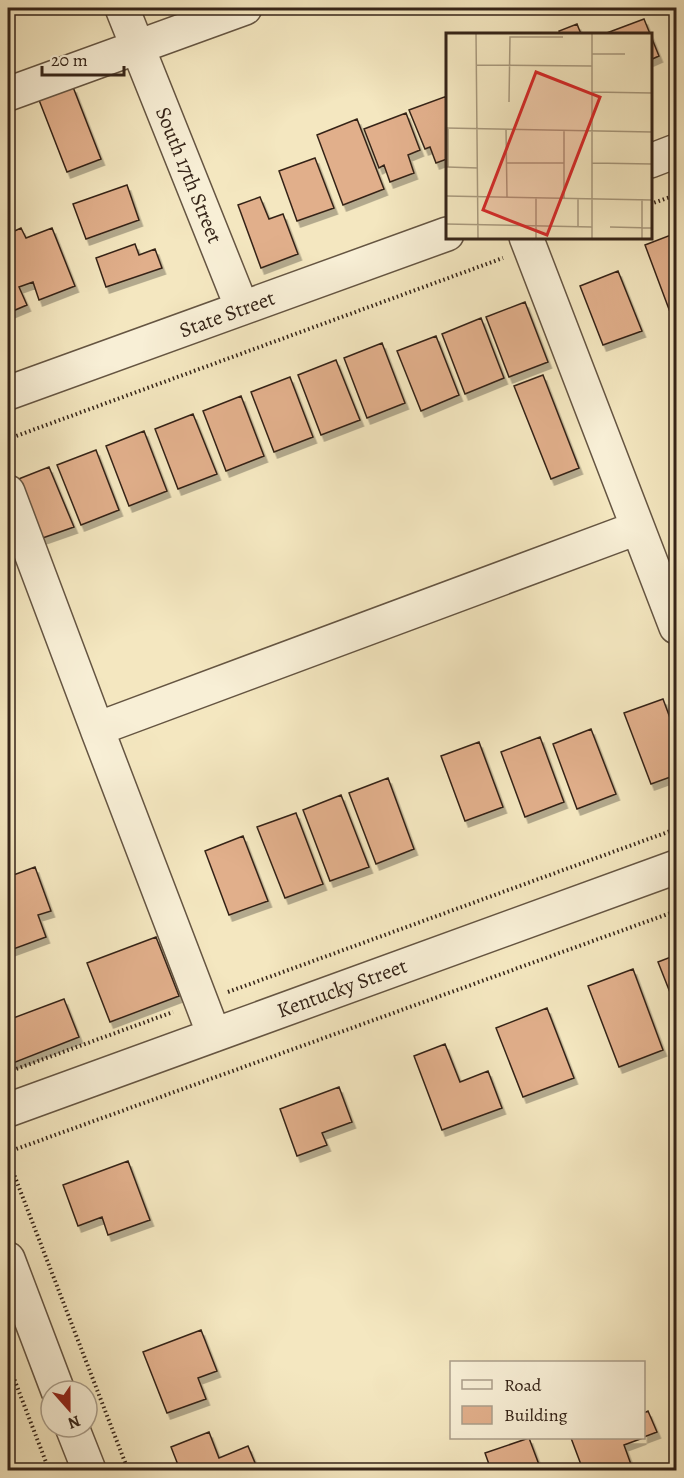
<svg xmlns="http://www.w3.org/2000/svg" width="684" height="1478" font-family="Alegreya,serif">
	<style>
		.building { fill: #e1af8b; stroke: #352418; stroke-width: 1.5; filter: url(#shadow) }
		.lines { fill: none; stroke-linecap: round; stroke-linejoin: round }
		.minor-casing { stroke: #655542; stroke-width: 36 }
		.path { stroke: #352418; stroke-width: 4; stroke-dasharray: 1.5 3; stroke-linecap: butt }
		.minor { stroke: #f8efd6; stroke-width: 33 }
		.labels { text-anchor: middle; stroke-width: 6; stroke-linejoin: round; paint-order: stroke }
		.street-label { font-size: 21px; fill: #352418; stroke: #f8efd6 }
		.inset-road { fill: none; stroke: #a8997d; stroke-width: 1.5 }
		.view { fill: #d62828; fill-opacity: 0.15; stroke: #d62828; stroke-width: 3 }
		.inset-edge { fill: none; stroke: #352418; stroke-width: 3 }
	</style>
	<defs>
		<filter id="shadow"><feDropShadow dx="3.5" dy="6" stdDeviation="0" flood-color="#0004"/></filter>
	</defs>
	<rect width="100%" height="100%" fill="#f4e7c0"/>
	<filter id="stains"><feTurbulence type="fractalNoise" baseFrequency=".00333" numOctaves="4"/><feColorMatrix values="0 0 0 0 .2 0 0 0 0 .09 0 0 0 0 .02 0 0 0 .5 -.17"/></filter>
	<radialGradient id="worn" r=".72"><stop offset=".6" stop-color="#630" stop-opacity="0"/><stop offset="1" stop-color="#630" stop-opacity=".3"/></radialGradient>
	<path class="building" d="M644,19l15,37 -9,4v-26h-46z
		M577,24l4,10h-20l-2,-3z
		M73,87l28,72 -34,13 -28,-72z
		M447,96v63l-11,4 -6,-16 -5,2 -16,-39z
		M406,113l14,37 -12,5 6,18 -24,9 -6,-17 -5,3 -15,-39z
		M357,119l27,70 -41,16 -26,-70z
		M315,158l19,50 -37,13 -18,-50z
		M127,185l12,35 -53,19 -13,-35z
		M260,197l9,22 14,-5 15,40 -37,14 -23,-63z
		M21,228l5,10 26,-10 23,58 -36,14 -6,-18 -14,5 8,18 -19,8v-48l6,-3 -6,-16v-12z
		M676,233v95l-31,-83z
		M135,244l4,11 16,-6 7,19 -56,19 -10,-29z
		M618,271l24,60 -39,14 -23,-59z
		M525,302l23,60 -39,15 -23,-60z
		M481,318l23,60 -39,16 -23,-60z
		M436,336l23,59 -38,16 -24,-60z
		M382,343l23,60 -38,15 -23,-60z
		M336,360l24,60 -39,15 -23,-60z
		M543,375l36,93 -28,11 -37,-93z
		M290,377l23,60 -39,15 -23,-60z
		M241,396l23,60 -38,15 -23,-60z
		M193,414l24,60 -39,15 -23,-60z
		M144,431l23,60 -38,15 -23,-60z
		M96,450l23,60 -38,15 -24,-60z
		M49,467l25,60 -40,14 -23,-59z
		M663,699l13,35v41l-25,9 -27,-71z
		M591,729l25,65 -39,15 -24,-65z
		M540,737l24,65 -39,15 -24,-65z
		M479,742l24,65 -38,14 -24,-65z
		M388,778l26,71 -38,15 -27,-71z
		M341,795l28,72 -39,14 -27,-71z
		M296,813l27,71 -38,14 -28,-71z
		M243,836l25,65 -39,14 -24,-64z
		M35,867l16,44 -13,4 8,22 -38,14v-74z
		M156,937l23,59 -69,26 -23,-59z
		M676,955v44l-3,1 -15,-38z
		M633,969l30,81 -44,17 -31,-81z
		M64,999l15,38 -71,28v-45z
		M547,1008l27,70 -51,19 -27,-69z
		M445,1044l15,38 28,-11 14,37 -60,22 -28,-74z
		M339,1087l13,35 -30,11 5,12 -30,11 -17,-47z
		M128,1161l22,59 -42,15 -6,-18 -24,9 -15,-41z
		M201,1330l16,41 -19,7 8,21 -39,14 -24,-61z
		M648,1411l9,21 -13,5v-24z
		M209,1432l10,26 29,-12 10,24h-78l-9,-23z
		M529,1438l12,32h-50l-6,-17z
		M571,1438h72l-19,7 9,25h-50z"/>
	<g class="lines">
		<defs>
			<path id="minor" d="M122,8l120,300
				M8,94l237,-86
				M650,161l26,-10
				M526,237l150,390
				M8,393l439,-159
				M8,492l89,237 540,-201
				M97,729l117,306
				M8,1110l668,-243
				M8,1259l50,132
				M72,1427l17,43"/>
		</defs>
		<use href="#minor" class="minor-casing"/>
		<path class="path" d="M650,204l26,-9
			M8,439l495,-181
			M228,992l448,-163
			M8,1072l165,-60
			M8,1152l668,-241
			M8,1159l120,311
			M8,1363l41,107"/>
		<use href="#minor" class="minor"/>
	</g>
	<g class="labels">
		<g class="street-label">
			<text transform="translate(189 175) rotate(68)" y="7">South 17th Street</text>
			<text transform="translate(227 314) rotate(-20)" y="7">State Street</text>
			<text transform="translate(342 988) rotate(-20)" y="7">Kentucky Street</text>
		</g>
	</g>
	<g transform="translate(446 33)">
		<rect width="206" height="206" fill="#f4e7c0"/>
		<path class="inset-road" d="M30,0l2,205M146,0v205M146,21h33M30,32l116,1M146,59l60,1M63,69l1,-65h53M0,95l206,4M2,95v40M60,96l1,68M61,130h57v35M118,130v-32M146,130l60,1M1,134l31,1M0,163l206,4M90,164v41M132,165v28M196,166v39M0,191l146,3M164,194l42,1"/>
		<path class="view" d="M90,39l64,25 -53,138 -64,-25z"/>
		<rect width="206" height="206" class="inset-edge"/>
	</g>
	<rect width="684" height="1478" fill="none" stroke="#f4e7c0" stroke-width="30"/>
	<rect x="9" y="9" width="666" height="1460" fill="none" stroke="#352418" stroke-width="3"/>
	<rect x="15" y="15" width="654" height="1448" fill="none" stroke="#352418" stroke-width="1.5"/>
	<rect x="450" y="1361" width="195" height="78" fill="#f8efd6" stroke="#aa9e8a" stroke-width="1.5"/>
	<rect x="462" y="1380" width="30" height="9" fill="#f8efd6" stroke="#aa9e8a" stroke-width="1.5"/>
	<text x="504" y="1391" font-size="18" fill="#352418">Road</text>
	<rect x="462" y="1406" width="30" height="18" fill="#e1af8b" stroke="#aa9e8a" stroke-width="1.5"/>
	<text x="504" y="1421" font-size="18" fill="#352418">Building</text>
	<g transform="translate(69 1409) rotate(159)"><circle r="28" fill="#f8efd6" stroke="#aa9e8a" stroke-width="1.5"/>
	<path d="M0-4.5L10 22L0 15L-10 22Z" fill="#8f2418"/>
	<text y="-9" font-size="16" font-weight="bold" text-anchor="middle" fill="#352418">N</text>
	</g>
	<path d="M42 66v9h82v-9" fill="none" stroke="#352418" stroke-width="3"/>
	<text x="51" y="66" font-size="18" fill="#352418" stroke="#f8efd6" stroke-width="4.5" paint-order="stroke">20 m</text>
	<rect width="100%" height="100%" filter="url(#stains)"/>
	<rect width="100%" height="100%" fill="url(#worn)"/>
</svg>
